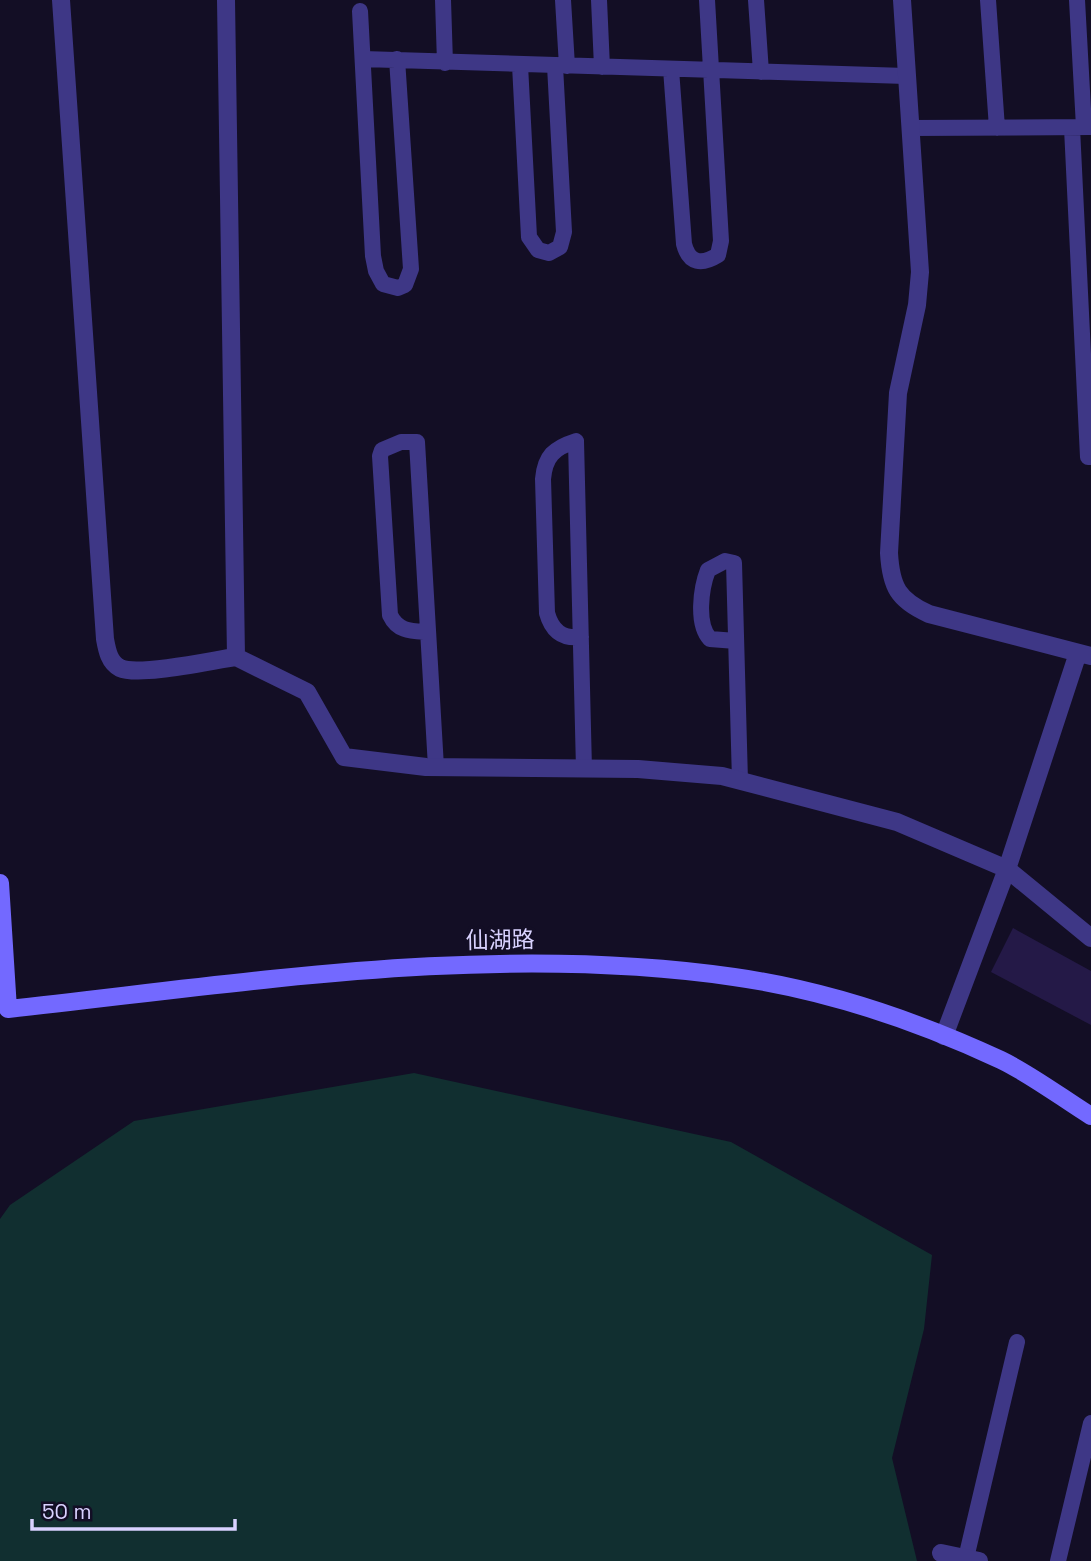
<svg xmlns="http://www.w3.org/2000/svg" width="1091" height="1561" font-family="'Space Grotesk','Noto Sans SC',sans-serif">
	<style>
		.green { fill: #112f30 }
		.building { fill: #241947 }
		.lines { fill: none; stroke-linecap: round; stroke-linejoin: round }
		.lane { stroke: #3e3786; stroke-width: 16 }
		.street { stroke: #3e3786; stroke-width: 18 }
		.secondary { stroke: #7369ff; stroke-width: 18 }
		.labels { text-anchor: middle; stroke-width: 7; stroke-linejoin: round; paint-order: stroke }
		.street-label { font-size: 23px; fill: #d9d2ff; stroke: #130e25 }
	</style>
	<rect width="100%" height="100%" fill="#130e25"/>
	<path class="green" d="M414,1073l317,69 201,113 -8,74 -32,129 25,103h-917v-342l10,-14 124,-84z"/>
	<path class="building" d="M1013,928l78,43v54l-100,-53z"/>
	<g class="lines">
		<path class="lane" d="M443,0l2,63
			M563,0l4,66
			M599,0l3,67
			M756,0l5,72
			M988,0l9,128
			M1077,0l7,127
			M360,11l13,245 3,15 7,13 15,4 7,-3 6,-16 -14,-210
			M363,59l543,17
			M520,65l9,172 9,13 11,3 11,-6 4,-15 -9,-166
			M671,69l13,175c5,20 18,21 34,11l3,-14 -14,-241
			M910,128l181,-1
			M1072,128l16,329h3
			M428,632c-16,-1 -30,0 -38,-17l-10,-159 2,-6 19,-8h16l19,325
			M581,637c-19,2 -29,-6 -34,-24l-4,-134c2,-23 11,-31 33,-38l8,328
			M736,641l-26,-2c-14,-15 -9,-51 -2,-69l17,-9 9,2 6,218
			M966,1558l51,-216
			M1058,1561l33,-138"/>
		<path class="street" d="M61,0l44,639c2,11 4,23 15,29 19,9 93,-8 116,-11l-10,-657
			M902,0l18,272 -3,33 -19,88 -9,160c2,34 9,47 40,61l162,42
			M236,657l71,35 37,65 82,10 212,2 84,7 175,46 110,47 84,69
			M944,1036l63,-167 71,-216
			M941,1553l38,8"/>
		<path class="secondary" d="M0,883l8,126c240,-26 484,-67 726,-32 92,13 183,44 267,83 31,15 61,38 90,56"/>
	</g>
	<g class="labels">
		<g class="street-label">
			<text transform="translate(500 940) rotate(-1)" y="8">仙湖路</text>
		</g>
	</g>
	<path d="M32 1519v10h203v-10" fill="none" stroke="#d9d2ff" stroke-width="3.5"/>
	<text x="42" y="1519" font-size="21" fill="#d9d2ff" stroke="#130e25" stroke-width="5" paint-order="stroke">50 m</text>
</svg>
